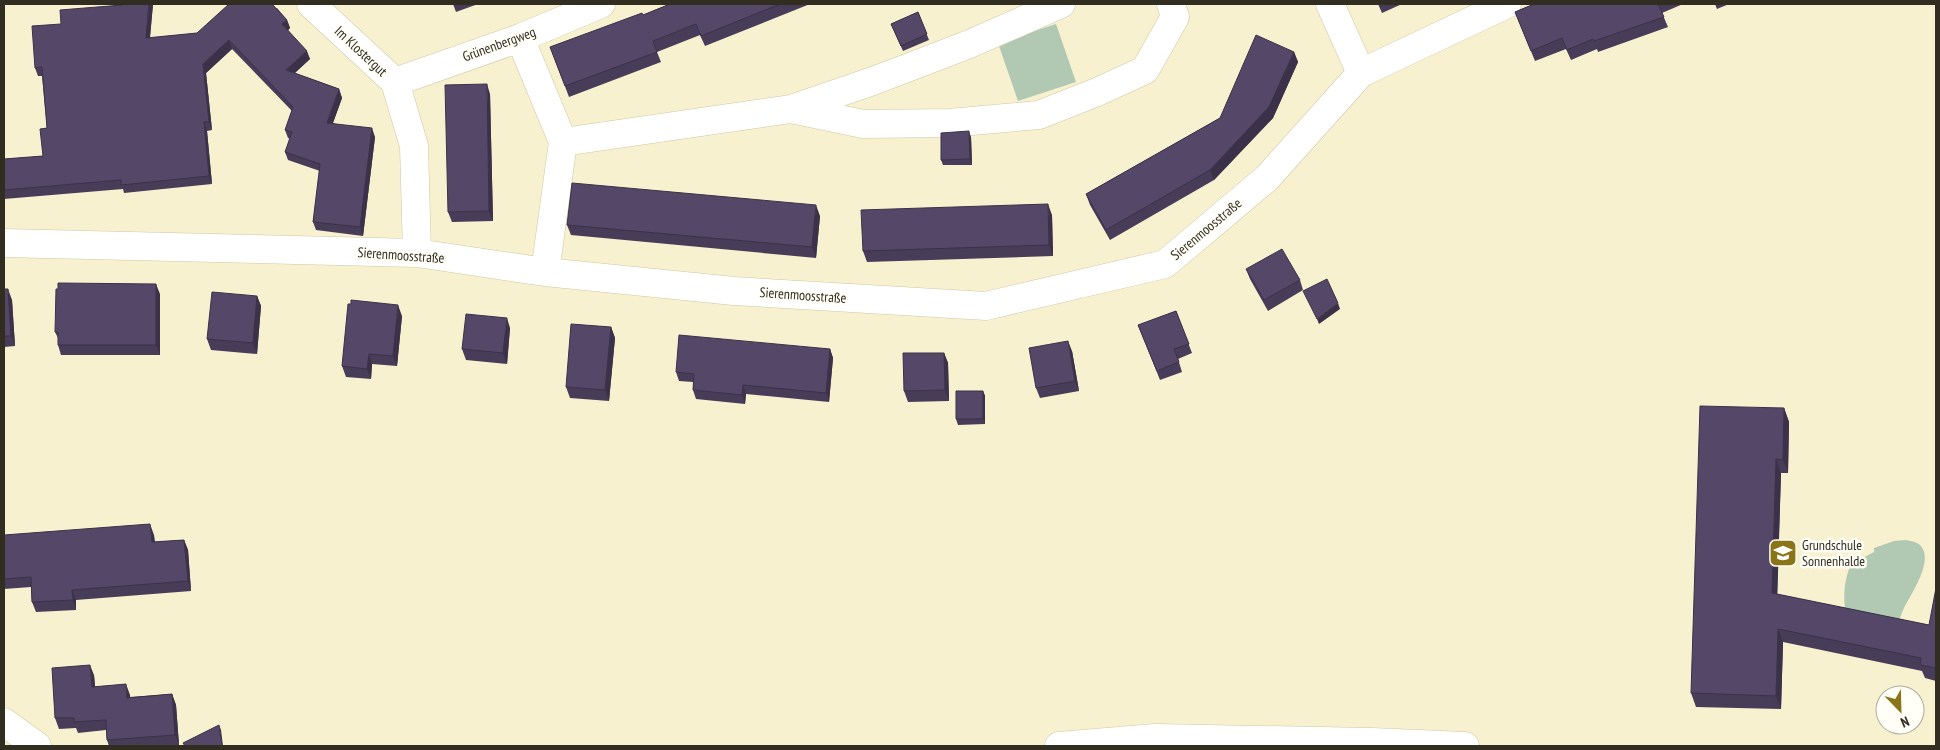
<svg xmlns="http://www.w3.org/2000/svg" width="1940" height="750" font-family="'PT Sans Narrow',sans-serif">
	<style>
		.green { fill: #b1c9b3 }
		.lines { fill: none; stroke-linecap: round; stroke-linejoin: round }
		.minor-casing { stroke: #cec7a6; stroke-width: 29 }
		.minor { stroke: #fff; stroke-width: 28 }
		.wall { fill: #483d59 }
		.shaded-wall { fill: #3b3249 }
		.building { fill: #544768; stroke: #3b3249 }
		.labels { text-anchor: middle; stroke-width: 5; stroke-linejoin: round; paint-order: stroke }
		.street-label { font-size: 14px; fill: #312e21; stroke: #fffef7 }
		.poi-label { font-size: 14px; fill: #312e21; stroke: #fffef7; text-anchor: start }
	</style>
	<rect width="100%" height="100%" fill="#f8f1cf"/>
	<path class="green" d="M1056,24l20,58 -58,19 -20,-58z
		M1905,540c4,1 9,1 12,3 21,12 -6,51 -13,65 -3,6 -5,13 -7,19l-52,-18c-2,-18 0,-31 7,-48h5l17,-9v-4l20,-7z"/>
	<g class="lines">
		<defs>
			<path id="minor" d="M311,4l84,78 19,64 3,107
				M1330,4l31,69
				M520,38l43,104
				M395,82l125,-44 81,-34
				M791,109l82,-28 94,-36 94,-41
				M4,243l413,10 128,19 189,19 252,15 179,-42 102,-86 94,-105 146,-69
				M545,272l18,-130 228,-33 72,15 86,-1 90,-8 58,-23 48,-22 30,-53 -4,-13
				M4,722l33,24
				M1059,746l96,-8 217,4 93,4"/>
		</defs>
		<use href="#minor" class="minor-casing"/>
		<use href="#minor" class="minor"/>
	</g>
	<path class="wall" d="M123,4h30l-3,34 47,-5 80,-25 10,12 3,8 -2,2 22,29 -15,14 44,16 3,9 -9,25 42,14 -12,99 -47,-6 -3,-8 7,-51 -32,-11 -3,-8 5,-13 -2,-1 -3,-8 7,-19 -60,-62 -26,24 6,57 -5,1 5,53 -88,9 -1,-4 -119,10v-40l39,-3 4,-28 -5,-52h-4l-3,-8 26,-44 61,-19z
		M453,4h25l-22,8z
		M670,4h140l-105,42 -5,-11 -43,17 4,10 -92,35 -19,-50 93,-32z
		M1378,4h24l-20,9z
		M1534,4h149l-21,9 6,14 -70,25 -1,-3 -26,11 -5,-11 -31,12 -20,-49z
		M1715,4h14l-12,5z
		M918,12l11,28 -26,11 -12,-27z
		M1294,52l4,10 -25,56 -59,62 -104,60 -20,-35 -4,-11 134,-76z
		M490,94l3,127 -41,1 -4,-10z
		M971,137l1,28h-29l-2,-5z
		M1052,215l1,41 -186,6 -4,-11z
		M820,216l-4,42 -245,-23 -4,-10z
		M1246,269l54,11 3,10 -35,21 -18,-32z
		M4,289l8,11 3,46 -11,1z
		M160,294v61h-99l-3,-10v-7l-3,-6z
		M257,296l4,10 -4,48 -46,-4 -4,-11z
		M1176,311l16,42 -14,6 4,13 -22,8 -22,-55z
		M402,316l-5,50 -25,-2 -1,15 -25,-2 -4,-11z
		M611,327l4,11 -6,63 -39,-3 -4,-11z
		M510,328l-3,36 -41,-4 -4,-11z
		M830,349l3,9 -4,44 -83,-8 -1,10 -49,-5 -3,-9v-8l-14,-1 -3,-9z
		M1072,351l7,40 -39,7 -4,-10z
		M944,353l4,10 1,38 -41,1 -4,-11z
		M983,391l2,5v28l-27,1 -2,-6z
		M1784,408l5,14 -1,51h-7l-4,121 152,31 7,-37v93l-11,-3 -3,-7 -139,-29 -2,67 -85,-2 -5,-14z
		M4,535h150l1,7 29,-2 4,10 3,41 -115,9v10l-40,2 -4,-10 -1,-15 -27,2z
		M94,675l1,11 35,9v2l42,-3 4,11 3,40 -12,1h-58l-2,-6 -1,-10 -28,3 -2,-5 -17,1 -4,-11z"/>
	<path class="shaded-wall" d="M149,4h4l-4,43 -3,-9z
		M287,20l3,8 -5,5 -3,-9z
		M229,40l3,9 -26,24 6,57 -3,-8 -6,-58z
		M307,51l3,8 -21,19 -3,-8z
		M1294,52l4,10 -25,56 -59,62 -4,-10z
		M487,84l3,10 3,127 -4,-10z
		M339,89l3,9 -12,33 -3,-8z
		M204,122l3,9 5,53 -3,-8z
		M372,128l3,9 -12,99 -3,-9z
		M969,131l2,6 1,28 -2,-6z
		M1048,204l4,11 1,41 -4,-11z
		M816,205l4,11 -4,42 -4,-11z
		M156,284l4,10v61l-4,-10z
		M8,289l4,11 3,46 -4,-10z
		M257,296l4,10 -4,48 -4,-11z
		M1338,303l2,6 -21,15 -2,-5z
		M398,305l4,11 -5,50 -4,-10z
		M507,318l3,10 -3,36 -4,-11z
		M611,327l4,11 -6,63 -4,-11z
		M1068,341l4,10 7,40 -4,-10z
		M830,349l3,9 -4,44 -3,-9z
		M944,353l4,10 1,38 -4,-11z
		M369,354l3,10 -1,15 -4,-10z
		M743,385l3,9 -1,10 -3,-9z
		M983,391l2,5v28l-2,-5z
		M1784,408l5,14 -1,51 -5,-13z
		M1776,459l5,14 -4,134 -5,-14z
		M150,524l4,11 1,17 -3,-10z
		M184,540l4,10 3,41 -3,-10z
		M72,590l4,10v10l-3,-10z
		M1778,629l5,13 -2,67 -5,-13z
		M90,665l4,10 2,22 -4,-10z
		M126,684l4,11 1,13 -4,-10z
		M172,694l4,11 3,40 -4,-10z
		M219,725l2,5 2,16h-1z"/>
	<path class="building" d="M123,4h26l-3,34 51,-5 32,-29h43l15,16 -5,4 25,27 -21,19 53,19 -12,34 45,5 -12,99 -47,-5 7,-58 -35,-12 7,-20 -7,-2 8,-23 -64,-67 -26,24 6,58h-5l5,54 -88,9v-5l-117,10v-31l39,-3 -3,-27 7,-1 -5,-61 -7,1 -3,-42 29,-2 -1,-14 62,-5z
		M670,4h110l-79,32 -5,-12 -43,17 4,11 -92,34 -15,-39 92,-34 1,2z
		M1534,4h124l6,13 -70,24 -1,-2 -26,11 -5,-12 -31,13 -16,-39z
		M918,12l9,22 -26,12 -10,-22z
		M1256,35l38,17 -25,55 -59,63 -104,60 -20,-36 134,-76z
		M487,84l2,127 -41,1 -3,-127z
		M969,131l1,28 -29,1v-27z
		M572,183l244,22 -4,42 -245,-22z
		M1048,204l1,41 -186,6 -2,-41z
		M1282,249l18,31 -36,20 -18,-31z
		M1327,279l11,24 -21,16 -14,-28z
		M58,283l98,1v61h-98v-13h-3l1,-43h2z
		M4,289h4l3,47h-7z
		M212,292l45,4 -4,47 -46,-4z
		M351,300l47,5 -5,51 -24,-2 -2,15 -25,-3 6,-62h3z
		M1176,311l13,33 -15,5 5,13 -22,9 -19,-46z
		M466,314l41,4 -4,35 -41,-4z
		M571,324l40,3 -6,63 -39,-3z
		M679,335l151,14 -4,44 -83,-8 -1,10 -49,-5 1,-16 -18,-2z
		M1068,341l7,40 -39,7 -7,-40z
		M903,353h41l1,37 -41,1z
		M956,391h27v28h-27z
		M1700,406l84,2 -1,52 -7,-1 -4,134 157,32 7,-37v80l-16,-3 1,-7 -143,-29 -2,67 -85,-3z
		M150,524l2,18 32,-2 4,41 -116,9 1,10 -41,2 -1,-25 -27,2v-44z
		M90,665l2,22 34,-3 1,14 45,-4 3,41 -68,5 -1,-20 -32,2v-4h-19l-3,-50z
		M219,725l3,21h-37l-2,-3z"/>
	<defs>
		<symbol id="school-square" viewBox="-11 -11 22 22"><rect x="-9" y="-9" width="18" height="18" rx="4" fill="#897518" stroke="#fffef7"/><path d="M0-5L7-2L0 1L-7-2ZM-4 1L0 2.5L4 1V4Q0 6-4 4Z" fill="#fff"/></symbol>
	</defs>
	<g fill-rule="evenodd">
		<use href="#school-square" x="1767" y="537" width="32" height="32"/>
	</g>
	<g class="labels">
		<g class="street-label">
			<text transform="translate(499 44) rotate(-20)" y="5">Grünenbergweg</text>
			<text transform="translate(361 51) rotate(43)" y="5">Im Klostergut</text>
			<text transform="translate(1206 229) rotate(-40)" y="5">Sierenmoosstraße</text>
			<text transform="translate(401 255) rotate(4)" y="5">Sierenmoosstraße</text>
			<text transform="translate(803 295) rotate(4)" y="5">Sierenmoosstraße</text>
		</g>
		<g class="poi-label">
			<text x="1802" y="550">Grundschule<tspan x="1802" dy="16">Sonnenhalde</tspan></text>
		</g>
	</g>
	<rect width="1940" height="750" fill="none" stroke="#312e21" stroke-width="10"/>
	<g transform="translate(1900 710) rotate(157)"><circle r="24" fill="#fffef7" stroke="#adaba1"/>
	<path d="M0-4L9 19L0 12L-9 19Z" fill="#897518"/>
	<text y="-8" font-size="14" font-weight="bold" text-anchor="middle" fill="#312e21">N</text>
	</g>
</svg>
